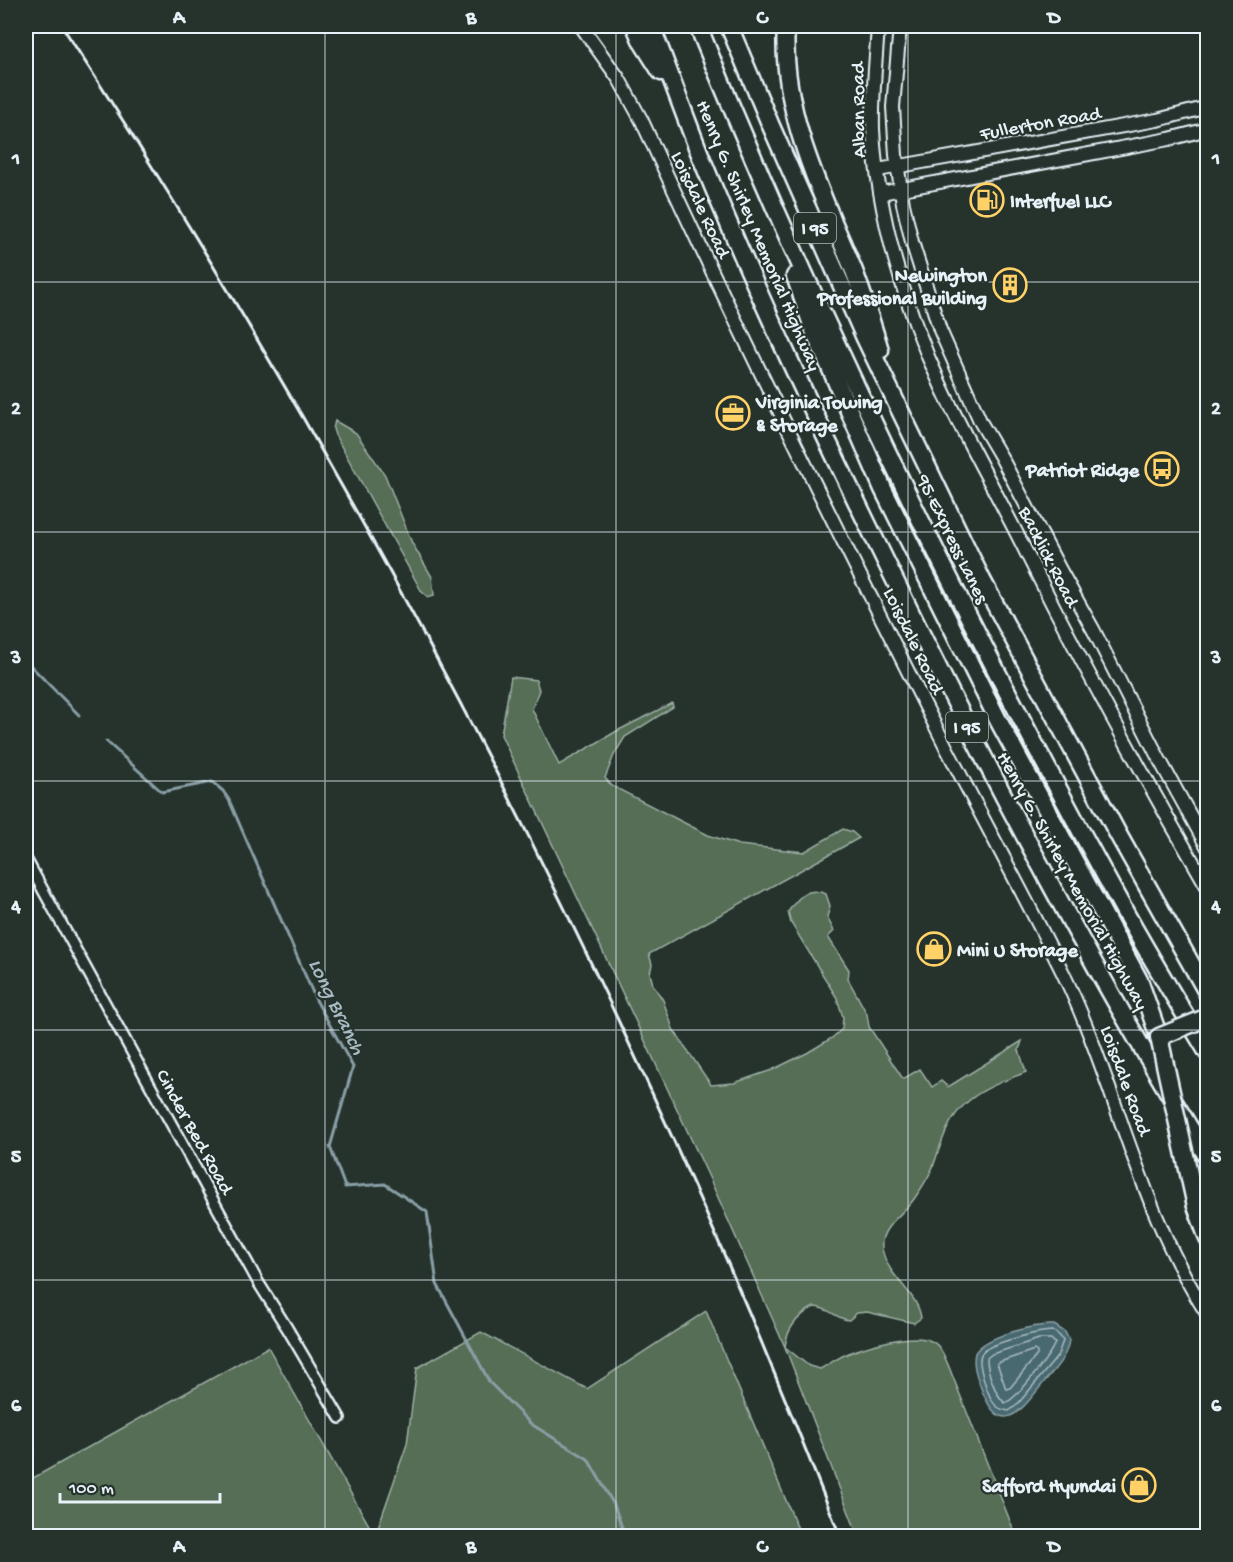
<svg xmlns="http://www.w3.org/2000/svg" width="1233" height="1562" font-family="'Gochi Hand',sans-serif">
	<style>
		.green { fill: #556e54; stroke: #9eb0a6; stroke-width: 1.5 }
		.water { fill: #4a6970; stroke: #899fa6; stroke-width: 1.5 }
		.lines { fill: none; stroke-linecap: round; stroke-linejoin: round }
		.shore { stroke: #a9bbc2; stroke-width: 1.5 }
		.stream { stroke: #899fa6; stroke-width: 3 }
		.minor-casing { stroke: #e8f1f8; stroke-width: 14 }
		.secondary-casing { stroke: #e8f1f8; stroke-width: 16 }
		.motorway-casing { stroke: #e8f1f8; stroke-width: 21 }
		.minor { stroke: #26332d; stroke-width: 9 }
		.secondary { stroke: #26332d; stroke-width: 12 }
		.motorway { stroke: #26332d; stroke-width: 16 }
		.rail { stroke: #e8f1f8; stroke-width: 3 }
		.motorway-bridge-casing { stroke: #e8f1f8; stroke-width: 21; stroke-linecap: butt }
		.motorway-bridge { stroke: #26332d; stroke-width: 16 }
		.grid { fill: none; stroke: #e8f1f8; stroke-width: 1.5; stroke-opacity: 0.55 }
		.labels { text-anchor: middle; stroke-width: 4.5; stroke-linejoin: round; paint-order: stroke }
		.shield { fill: #26332d; stroke: #aeb8bb; stroke-width: 1.5 }
		.shield-label { font-size: 18px; font-weight: bold; fill: #e8f1f8 }
		.street-label { font-size: 20px; fill: #e8f1f8; stroke: #26332d }
		.poi-label { font-size: 20px; font-weight: bold; fill: #e8f1f8; stroke: #26332d; text-anchor: start }
		.water-label { font-size: 21px; font-style: italic; fill: #a9bbc2; stroke: #26332d }
		.neatline { fill: none; stroke: #e8f1f8; stroke-width: 2 }
		.grid-label { font-size: 20px; text-anchor: middle; font-weight: bold; fill: #e8f1f8 }
	</style>
	<rect width="100%" height="100%" fill="#26332d"/>
	<filter id="ink" filterUnits="userSpaceOnUse"><feTurbulence type="fractalNoise" baseFrequency=".0167" numOctaves="2"/><feDisplacementMap in="SourceGraphic" scale="12" xChannelSelector="R" yChannelSelector="G"/><feConvolveMatrix kernelMatrix="1 2 1 2 8 2 1 2 1" color-interpolation-filters="sRGB"/></filter>
	<g filter="url(#ink)">
		<path class="green" d="M335,421l21,12 29,42 27,68 20,34 2,18 -6,2 -6,-5 -87,-157 -2,-6z
			M511,677l25,3 3,10 -7,19 27,56 58,-34 55,-28 1,4 -48,30 -11,18 -9,23 7,8 96,49 31,10 65,7 39,-23 9,3 7,6 -210,116 3,10 -2,9 3,12 10,15 10,29 38,56 23,-2 38,-13 35,-17 25,-15 10,-9 1,-12 -6,-19 -46,-75 -3,-11c10,-15 20,-26 38,-18l4,12 -3,11 7,14 -6,6 21,33 -1,9 19,35 2,13 34,52 17,-10 12,18 9,-6 7,6 74,-46 -3,9 7,22c-21,9 -44,16 -61,32 -18,17 -23,37 -31,60 -4,12 -13,25 -20,35 -10,15 -35,28 -32,49 5,30 36,44 39,70l-7,5 -47,-11 -10,1 -8,7c-13,-1 -20,-13 -35,-13 -17,9 -27,21 -29,40l24,19 11,3c9,-5 19,-12 29,-16 18,-7 64,-21 82,-12 10,4 14,17 18,26l67,169h-158l-73,-189 -77,-172 -207,-440z
			M706,1311l95,225h-775v-54l242,-135 107,189 32,-92 10,-76 64,-36 106,57z"/>
		<path class="water" d="M1054,1325l11,7 4,8c-2,19 -18,33 -29,47 -22,28 -41,50 -59,1 -4,-11 -9,-23 -6,-35 10,-17 60,-29 79,-28z"/>
		<g class="lines">
			<path class="shore" d="M1053,1331l7,5 3,5 -6,16 -40,48 -8,6c-6,-1 -9,-2 -13,-5 -7,-7 -21,-45 -14,-53 6,-10 59,-22 71,-22z
				M1039,1339h12l4,4c-6,14 -38,56 -50,60 -10,-8 -18,-32 -18,-45l5,-4z
				M1034,1350l3,2v3l-27,33 -4,1 -9,-26z"/>
			<path class="stream" d="M26,661l53,54
				M106,741l56,51 50,-10 11,9 6,9 87,200 37,67 -23,80 15,40 40,-3 42,28 10,72 53,99 41,41 57,35 26,46 11,31"/>
			<defs>
				<path id="minor" d="M26,859l232,423 29,46 53,90
					M26,1446l2,5"/>
				<path id="secondary" d="M581,26l38,53 23,42c96,210 198,416 302,622 39,77 81,153 119,230 54,112 76,238 145,342
					M878,26c-2,34 -6,69 -5,103 4,84 33,183 69,259 26,56 57,109 84,164 57,114 118,226 182,336
					M900,26l-7,81 3,48 7,49 9,38 28,88 41,93 20,34 59,113 34,61 64,126 50,91
					M878,170l279,-50 51,-13
					M881,193l288,-54 39,-10"/>
				<path id="motorway" d="M635,26l7,16 19,30
					M651,26c18,45 34,91 52,136 55,135 118,267 182,398 99,204 204,405 323,598
					M698,26c122,300 266,593 422,877 28,51 58,100 88,150
					M729,26l42,100 94,212 117,242 137,256 89,158
					M786,26c-6,85 36,168 68,245 10,26 18,53 26,79
					M795,276l18,52 70,161 115,231 141,260 20,57
					M1196,1206l12,33"/>
			</defs>
			<use href="#minor" class="minor-casing"/>
			<use href="#secondary" class="secondary-casing"/>
			<use href="#motorway" class="motorway-casing"/>
			<use href="#minor" class="minor"/>
			<use href="#secondary" class="secondary"/>
			<use href="#motorway" class="motorway"/>
			<path class="rail" d="M62,26c310,474 572,982 778,1510"/>
			<defs>
				<path id="motorway-bridge" d="M1196,1206l-37,-169 49,-20"/>
			</defs>
			<use href="#motorway-bridge" class="motorway-bridge-casing"/>
			<use href="#motorway-bridge" class="motorway-bridge"/>
		</g>
	</g>
	<path class="grid" d="M325,26v1510M616,26v1510M908,26v1510M26,282h1182M26,532h1182M26,781h1182M26,1030h1182M26,1280h1182"/>
	<defs>
		<symbol id="fuel-ring" viewBox="-11 -11 22 22"><circle r="9.5" fill="#26332d" stroke="#ffd166" stroke-width="1.5"/><path d="M-5.5-6h7V0h2V4h1.3V-2.5L3-4.5l.8-.8L6-3V5H2.5V1h-1V6h-7ZM-4.2-4.7v3.2H.2V-4.7Z" fill="#ffd166"/></symbol>
		<symbol id="building-ring" viewBox="-11 -11 22 22"><circle r="9.5" fill="#26332d" stroke="#ffd166" stroke-width="1.5"/><path d="M-4-6H4V6H1V3H-1V6H-4ZM-2.5-4.3h1.7v1.8h-1.7ZM.8-4.3h1.7v1.8H.8ZM-2.5-1h1.7V.8h-1.7ZM.8-1h1.7V.8H.8Z" fill="#ffd166"/></symbol>
		<symbol id="office-ring" viewBox="-11 -11 22 22"><circle r="9.5" fill="#26332d" stroke="#ffd166" stroke-width="1.5"/><path d="M-6-3h4V-5.5h4V-3h4V5H-6ZM-1-4.5V-3h2v-1.5ZM-6 0V1H6V0Z" fill="#ffd166"/></symbol>
		<symbol id="bus-ring" viewBox="-11 -11 22 22"><circle r="9.5" fill="#26332d" stroke="#ffd166" stroke-width="1.5"/><path d="M-5-6H5V4H4V6H2V4H-2V6H-4V4H-5ZM-3.5-4V0h7V-4ZM-3.5 1.2v1.5H-2V1.2ZM2 1.2v1.5H3.5V1.2Z" fill="#ffd166"/></symbol>
		<symbol id="shop-ring" viewBox="-11 -11 22 22"><circle r="9.5" fill="#26332d" stroke="#ffd166" stroke-width="1.5"/><path d="M-5-2.5h2.3a2.7 3.5 0 0 1 5.4 0H5L5.5 6h-11ZM-1.5-2.5h3a1.5 2.3 0 0 0-3 0Z" fill="#ffd166"/></symbol>
	</defs>
	<g fill-rule="evenodd">
		<use href="#fuel-ring" x="968" y="181" width="38" height="38"/>
		<use href="#building-ring" x="991" y="266" width="38" height="38"/>
		<use href="#office-ring" x="714" y="394" width="38" height="38"/>
		<use href="#bus-ring" x="1143" y="450" width="38" height="38"/>
		<use href="#shop-ring" x="915" y="930" width="38" height="38"/>
		<use href="#shop-ring" x="1120" y="1466" width="38" height="38"/>
	</g>
	<g class="labels">
		<g class="shield">
			<rect x="794" y="213" width="42" height="30" rx="4.5"/>
			<rect x="946" y="712" width="42" height="30" rx="4.5"/>
		</g>
		<g class="shield-label">
			<text x="815" y="234">I 95</text>
			<text x="967" y="733">I 95</text>
		</g>
		<g class="street-label">
			<text transform="translate(857 110) rotate(-91)" y="7">Alban Road</text>
			<text transform="translate(1040 122) rotate(-10)" y="7">Fullerton Road</text>
			<text transform="translate(702 204) rotate(65)" y="7">Loisdale Road</text>
			<text transform="translate(760 235) rotate(67)" y="7">Henry G. Shirley Memorial Highway</text>
			<text transform="translate(954 538) rotate(64)" y="7">95 Express Lanes</text>
			<text transform="translate(1050 556) rotate(63)" y="7">Backlick Road</text>
			<text transform="translate(915 640) rotate(64)" y="7">Loisdale Road</text>
			<text transform="translate(1074 880) rotate(61)" y="7">Henry G. Shirley Memorial Highway</text>
			<text transform="translate(1127 1080) rotate(70)" y="7">Loisdale Road</text>
			<text transform="translate(196 1131) rotate(61)" y="7">Cinder Bed Road</text>
		</g>
		<g class="poi-label">
			<text x="1010" y="207">Interfuel LLC</text>
			<text x="987" y="281" text-anchor="end">Newington<tspan x="987" dy="23">Professional Building</tspan></text>
			<text x="756" y="408">Virginia Towing<tspan x="756" dy="23">&amp; Storage</tspan></text>
			<text x="1139" y="476" text-anchor="end">Patriot Ridge</text>
			<text x="957" y="956">Mini U Storage</text>
			<text x="1116" y="1492" text-anchor="end">Safford Hyundai</text>
		</g>
		<g class="water-label">
			<text transform="translate(338 1006) rotate(64)" y="7">Long Branch</text>
		</g>
	</g>
	<rect width="1233" height="1562" fill="none" stroke="#26332d" stroke-width="66"/>
	<path d="M60 1493v9h160v-9" fill="none" stroke="#e8f1f8" stroke-width="3"/>
	<text x="69" y="1493" font-size="18" fill="#e8f1f8" stroke="#26332d" stroke-width="4.5" paint-order="stroke">100 m</text>
	<rect x="33" y="33" width="1167" height="1496" class="neatline"/>
	<g class="grid-label">
		<text x="179" y="23">A</text>
		<text x="471" y="23">B</text>
		<text x="762" y="23">C</text>
		<text x="1054" y="23">D</text>
		<text x="16" y="164">1</text>
		<text x="1216" y="164">1</text>
		<text x="16" y="414">2</text>
		<text x="1216" y="414">2</text>
		<text x="16" y="663">3</text>
		<text x="1216" y="663">3</text>
		<text x="16" y="912">4</text>
		<text x="1216" y="912">4</text>
		<text x="16" y="1162">5</text>
		<text x="1216" y="1162">5</text>
		<text x="16" y="1411">6</text>
		<text x="1216" y="1411">6</text>
		<text x="179" y="1552">A</text>
		<text x="471" y="1552">B</text>
		<text x="762" y="1552">C</text>
		<text x="1054" y="1552">D</text>
	</g>
</svg>
